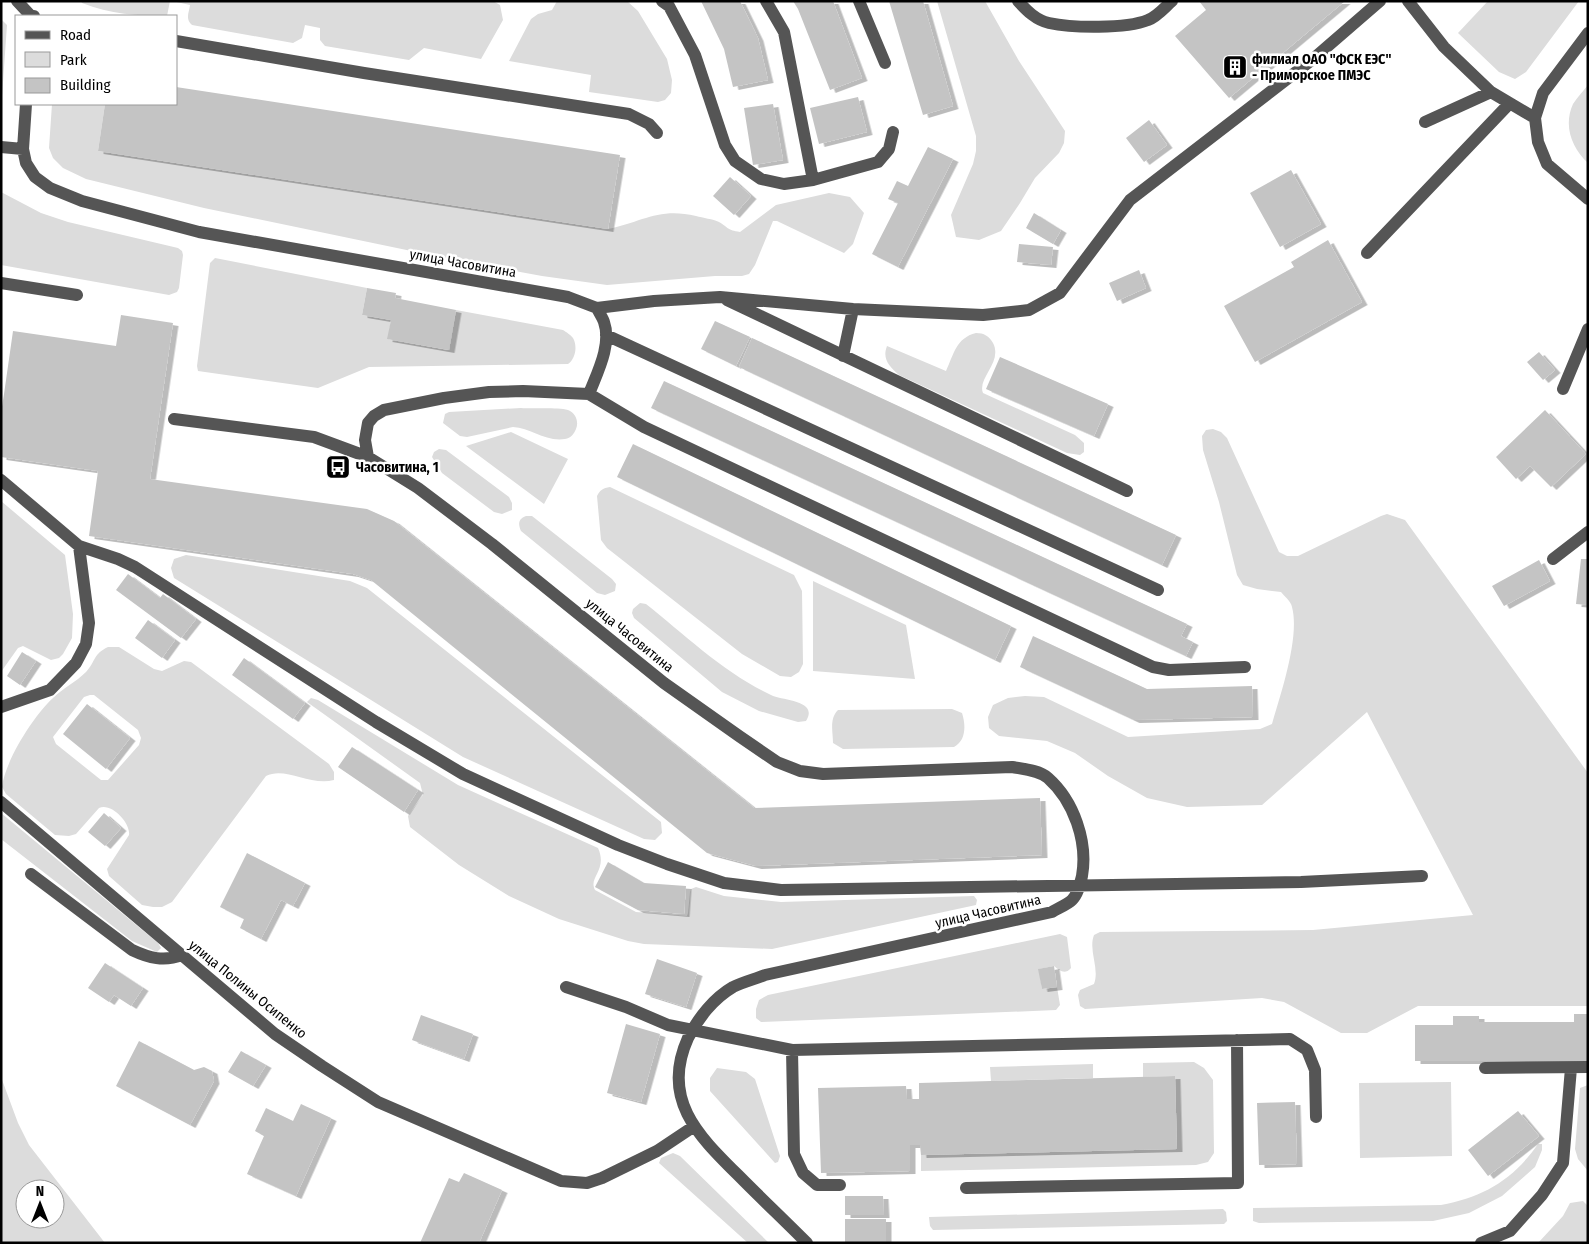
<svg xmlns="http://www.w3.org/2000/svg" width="1589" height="1244" font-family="'Fira Sans Condensed',sans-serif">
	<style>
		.green { fill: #dcdcdc; fill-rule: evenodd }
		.building { fill: #c4c4c4; filter: url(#shadow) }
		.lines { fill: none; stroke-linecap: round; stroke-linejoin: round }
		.minor { stroke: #555; stroke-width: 12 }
		.labels { text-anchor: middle; stroke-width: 5; stroke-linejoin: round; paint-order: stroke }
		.poi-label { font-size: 14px; font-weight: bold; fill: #000; stroke: #fff; text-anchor: start }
		.street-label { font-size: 14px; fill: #000; stroke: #fff }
	</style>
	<defs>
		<filter id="shadow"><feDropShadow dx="5.5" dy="3" stdDeviation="0" flood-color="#0004"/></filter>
	</defs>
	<rect width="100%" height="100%" fill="#fff"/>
	<path class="green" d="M81,1h89l-3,15c-29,0 -57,-2 -85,-13z
		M172,1h321l7,4 3,15 -22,39 -57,-11 -15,12 -84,-14 -5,-6v-12l-15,-3 -3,13 -9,5 -101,-18c-7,-6 -3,-12 -2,-20z
		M557,1h70l11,10 29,48 5,21 -1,13 -6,7 -7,2 -69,-10 2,-17 -82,-14 22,-42 7,-5 14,-4z
		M937,1h48l34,60 46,70 -1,12 -5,10 -24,25 -15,25 -19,28 -22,9 -23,-3 -5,-22 22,-51 3,-13v-15z
		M1488,1h91l-53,71 -11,7 -16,-7 -41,-39z
		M1,19l6,6 -6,85z
		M1588,85v78c-16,-15 -25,-37 -15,-59 4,-6 10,-13 15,-19z
		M52,104h53l-7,47 510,78c34,-7 51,-22 88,-13 7,2 17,3 23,6 10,6 8,8 21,10l36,-27 53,-12 21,4 14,16 -11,31 -9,9 -67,-32h-4l-18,44 -6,9 -7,2h-27l-108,9 -65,-9 -97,-18 -241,-50 -118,-29 -23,-11 -10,-10 -4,-10z
		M1,192l40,21 27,9 110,26 4,3 1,4 -4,33 -2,4 -8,3 -168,-30z
		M215,258l152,30 -5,27 29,5 -3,19 60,11 8,-40 107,20c3,2 8,5 10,8 5,9 2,21 -5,26l-199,3 -51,21 -120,-17 -1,-5 13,-103z
		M976,333c8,0 13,3 17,10 10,19 -16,35 -10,50l92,42 9,8v9l-4,3 -13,-2 -168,-78c-10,-9 -17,-16 -12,-29l59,25c8,-17 10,-33 30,-38z
		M521,408c12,1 36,-1 47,2 8,3 11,12 8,19 -2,5 -5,9 -11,10 -20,3 -34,-11 -52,-12l-46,10 -7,-1 -17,-13 2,-9 4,-2z
		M1213,429l8,3 6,6 52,114 8,4h11l83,-40 6,-2 18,6 183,253v233h-170l-51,27h-26l-57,-31 -22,-4 -177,11 -5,-3 -2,-11 2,-5 14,-6c6,-16 -6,-33 0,-49l6,-3 213,-2 160,-15 -106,-203 -105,93 -75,2 -40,-9 -39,-22 -33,-23 -28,-12 -48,-5 -10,-8 -1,-11 5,-12 15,-7 17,-2 19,1 84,40 132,-8 12,-5c9,-31 28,-87 20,-117 -1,-6 -8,-11 -11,-15l-24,-3 -14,-4 -6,-10 -18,-73 -16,-52 -1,-14 4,-6z
		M511,432l57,27 -24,45 -78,-58z
		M439,449l7,1 63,47 3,6v7l-10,4 -8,-2 -52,-39 -10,-16 2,-5z
		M610,487l184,88 8,16 1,73 -4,8 -8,5 -11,-1 -38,-22 -135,-106 -6,-8 -4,-44c3,-6 6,-8 13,-9z
		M1,501l64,54 8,59 -1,24 -9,16 -4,4 -8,2 -28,-14 -5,2 -17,24z
		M526,516h6l80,63 4,5 -1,7 -10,4 -8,-2 -76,-62c-3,-7 -3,-12 5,-15z
		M186,555l164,26 17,7 294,234 1,11 -7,7 -11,-1 -181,-82 -289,-179 -3,-10 3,-9z
		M813,581l93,44 9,54 -102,-8z
		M640,603l6,1c39,31 78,69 125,91 12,6 48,5 35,26l-8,1 -39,-11 -37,-19 -88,-74 -2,-5 1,-4z
		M108,647h11l35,22 8,2 22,-10 7,1 138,102 5,8v8c-25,6 -49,-14 -68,-4l-94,126 -10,5h-9l-11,-2 -33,-29 -2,-7 22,-34c2,-12 -18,-33 -30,-27l-23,26 -7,2 -14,-1 -49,-41 -4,-7c3,-26 32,-72 51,-89 10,-10 23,-16 33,-26 10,-11 7,-18 22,-25zM90,695h4l44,35 3,8 -2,7 -31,35h-7l-45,-36 -3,-7 31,-40z
		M311,698l7,2 140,85 140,63c10,22 -10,29 -3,42l41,22 51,4 1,-3 2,-21 1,-3 5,-2 28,9 57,6 193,-6 3,4 -1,5 -204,44 -128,-5 -16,-3 -69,-22 -50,-23 -50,-31 -49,-38 -2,-11 15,-21 -3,-12 -113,-81z
		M952,709l10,4c4,12 4,28 -8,34l-111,2 -10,-6c0,-11 -4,-24 5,-33z
		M1,813l157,130 3,5 -4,4 -25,-11 -131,-102z
		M1060,934l7,3 4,31c-6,7 -11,3 -17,-2l-15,3 3,20 15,-2 3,18 -4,5 -295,12 -5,-4v-9l3,-9 9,-5z
		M1194,1062l10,6 9,12 1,73 -6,9 -12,3 -275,6v-16l256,-6 -2,-73 -32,1v-14z
		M1093,1064v14l-102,3 -1,-14z
		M717,1068l29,4 9,7 25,77 -2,6 -3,1 -65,-72v-13z
		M1,1077l17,46 11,22 76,98h-104zM25,1189h30v30h-30z
		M1451,1082l1,74 -92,2 -1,-75z
		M1588,1085v86l-10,-12 -3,-10 5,-61z
		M1538,1144h4v6l-7,17 -33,29 -33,17 -36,8 -174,2 -6,-2v-13l188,-3c42,-8 72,-25 97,-61z
		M673,1153l7,3 89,87h-21l-89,-80 2,-5z
		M1583,1201l5,5v37h-50l25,-27 7,-13z
		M1223,1209l3,3 1,9 -3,3 -291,6 -3,-4 -1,-9z"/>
	<path class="building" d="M701,1h39l18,37 10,42 -35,7 -9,-38z
		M793,1h40l29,77 -32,12 -32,-81z
		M889,1h34l30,105 -30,9z
		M1199,1h146l-116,97 -54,-62 31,-26z
		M176,87l444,68 -12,74 -510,-78 7,-47h71z
		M858,97l9,35 -48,12 -9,-36z
		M773,104l10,56 -30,5 -9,-57z
		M1149,120l18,25 -23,17 -18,-24z
		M928,147l25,12 -55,108 -26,-13 26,-51 -10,-4 9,-18 11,5z
		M1291,170l30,54 -41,23 -30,-54z
		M730,177l21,19 -17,19 -21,-19z
		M1034,213l27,17 -8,14 -27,-16z
		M1328,240l34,62 -107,60 -31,-56 70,-39 -3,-5z
		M1019,244l34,3 -2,18 -34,-3z
		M1139,270l7,18 -29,13 -8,-18z
		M367,288l29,5 -1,5 61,12 -7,40 -62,-11 4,-19 -29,-5z
		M121,315l52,8 -23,156 217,30 27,12 360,287 286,-10 2,57 -286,11 -49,-13 -336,-273 -18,-6 -264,-38 9,-65 -97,-14v-44l3,-19 9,-63 103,15z
		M715,321l35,16 -14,29 -35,-17z
		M752,338l424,197 -14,30 -423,-198z
		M1539,352l16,18 -12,10 -16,-18z
		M1000,357l108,47 -14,32 -108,-47z
		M664,381l523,243 -6,12 12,6 -7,14 -535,-248z
		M1545,410l41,44 -35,33 -21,-21 -14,13 -20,-22z
		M633,444l378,182 -16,34 -378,-183z
		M1581,559h7v46l-12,-1z
		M1539,560l11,21 -46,25 -12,-20z
		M128,574l32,24 3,-4 33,25 -15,19 -65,-48z
		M148,620l27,20 -13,18 -27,-20z
		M1033,636l114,53 105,-3 1,31 -119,3 -114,-53z
		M22,652l14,9 -16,24 -13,-9z
		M244,658l61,45 -12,16 -61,-44z
		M87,704l43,34 -24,31 -43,-35z
		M352,747l66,43 -14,22 -66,-45z
		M104,813l17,15 -16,18 -17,-14z
		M247,853l58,30 -12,23 -12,-6 -20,39 -21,-11 4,-9 -24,-12z
		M608,862l36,21 42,3 -2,28 -46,-4 -43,-23z
		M657,959l40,14 -11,34 -41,-13z
		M105,963l38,25 -12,18 -17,-11 -5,7 -21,-14z
		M1054,966l3,21 -15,2 -4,-20z
		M1574,1014h14v47h-173v-36h38v-9h26v6h95z
		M421,1015l52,19 -9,25 -52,-19z
		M626,1024l34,10 -19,68 -34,-9z
		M139,1041l55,29 10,-3 8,4 2,10 -24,44 -74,-39z
		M241,1051l25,14 -13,21 -25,-14z
		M1175,1076l2,73 -256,6 -1,-10h-10v26l-89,2 -3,-85 88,-2 1,13h12v-16z
		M1295,1102l2,62 -38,1 -2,-62z
		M301,1104l30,14 -35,78 -49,-22 17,-38 -9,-5 11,-23 27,13z
		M1518,1111l21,25 -51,40 -20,-26z
		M464,1173l38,17 -23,53h-59l29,-65 10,4z
		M845,1196h38l1,19h-39z
		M845,1219h41v24h-41z"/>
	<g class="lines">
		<path class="minor" d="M17,1l14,15h3
			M662,1l7,5 26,49 30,90 10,16 26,18 23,5 29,-4 65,-18 11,-13 4,-17
			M766,1l18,31 29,148
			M859,1l26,62
			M1018,1c9,10 18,19 31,22 23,5 77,6 99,-3 9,-3 17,-13 24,-19
			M1408,1l36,46 47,45
			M1588,33l-45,60 -8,25 3,24 9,22 41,35
			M176,41l188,32 265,41 20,10 8,9
			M26,104l-3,45 3,14 9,14 15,11 32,13 117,31 369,65 29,11c2,5 6,10 7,14 8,23 -7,51 -15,72l-66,-3 -34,1 -45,6 -60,12 -10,6 -6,7 -3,17 3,17 50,31 74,56 172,139 75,53 38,26 23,9 23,3 189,-7c11,2 27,3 36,11 26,23 40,64 34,98 -2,8 -4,18 -10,24 -5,5 -14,8 -20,12l-287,63c-10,4 -22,7 -32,12 -19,11 -35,31 -45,51 -29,64 14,101 56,143 21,21 42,41 63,62
			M1425,122l66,-30 44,26
			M1,147l22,2
			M1367,253l142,-149
			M1,283l76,12
			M727,300l400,191
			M597,308l57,-7 66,-4 133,12 130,6 46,-5 31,-17 70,-93 183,-141 67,-58
			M606,335l552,255
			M843,356l10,-47
			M1563,389l25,-60
			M589,394l55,33 509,240 16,3 76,-3
			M174,419l140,18 54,20
			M1,480l78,66 39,13 17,8 241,155 87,52 155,71 49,19 57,19 57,7 520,-8 121,-6
			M1553,559l35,-27
			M1,707l49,-17 26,-27 10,-19 3,-21 -10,-77
			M1,802l274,232 47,32 56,36 183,79 26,2 15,-5 55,-27 36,-24
			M31,874l101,76c17,8 32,12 50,5
			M566,987l60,20 42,18 124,25 498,-11 17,11 8,20 1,47
			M792,1050l2,104 9,19 14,12h23
			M1485,1068l103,-1
			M966,1188l272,-5 -1,-143
			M1481,1243l29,-12 32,-36 21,-32 8,-95"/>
	</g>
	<defs>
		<symbol id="building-square" viewBox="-11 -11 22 22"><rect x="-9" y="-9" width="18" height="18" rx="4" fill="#000" stroke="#fff"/><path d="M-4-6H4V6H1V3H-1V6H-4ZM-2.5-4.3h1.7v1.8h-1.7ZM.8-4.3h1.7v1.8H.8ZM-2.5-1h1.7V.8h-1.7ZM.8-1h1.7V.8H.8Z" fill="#fff"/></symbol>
		<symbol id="bus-square" viewBox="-11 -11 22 22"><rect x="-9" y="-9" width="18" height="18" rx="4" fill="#000" stroke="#fff"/><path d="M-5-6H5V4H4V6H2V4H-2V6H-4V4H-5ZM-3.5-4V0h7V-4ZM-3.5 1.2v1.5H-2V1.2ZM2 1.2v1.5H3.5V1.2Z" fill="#fff"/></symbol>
	</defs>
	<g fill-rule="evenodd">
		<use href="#building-square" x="1221" y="53" width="28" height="28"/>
		<use href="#bus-square" x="324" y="453" width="28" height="28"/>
	</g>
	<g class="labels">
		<g class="poi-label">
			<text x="1252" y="64">филиал ОАО "ФСК ЕЭС"<tspan x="1252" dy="16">- Приморское ПМЭС</tspan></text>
			<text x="356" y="472">Часовитина, 1</text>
		</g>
		<g class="street-label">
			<text transform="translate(463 263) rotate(10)" y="5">улица Часовитина</text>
			<text transform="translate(630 635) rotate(39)" y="5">улица Часовитина</text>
			<text transform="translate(988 911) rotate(-13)" y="5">улица Часовитина</text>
			<text transform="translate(248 989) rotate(39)" y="5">улица Полины Осипенко</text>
		</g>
	</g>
	<rect width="1589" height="1244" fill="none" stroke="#000000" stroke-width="5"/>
	<rect x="15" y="15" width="162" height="90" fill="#ffffff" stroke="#999999"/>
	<rect x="25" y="31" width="25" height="8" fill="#555555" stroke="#999999"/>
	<text x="60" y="40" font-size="15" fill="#000000">Road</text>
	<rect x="25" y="52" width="25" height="15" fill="#dcdcdc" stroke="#999999"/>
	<text x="60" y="65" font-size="15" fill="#000000">Park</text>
	<rect x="25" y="78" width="25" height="15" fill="#c4c4c4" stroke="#999999"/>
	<text x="60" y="90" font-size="15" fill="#000000">Building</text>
	<g transform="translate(40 1204)"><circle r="24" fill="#ffffff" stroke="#999999"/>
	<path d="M0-4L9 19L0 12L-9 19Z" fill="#000000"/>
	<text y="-8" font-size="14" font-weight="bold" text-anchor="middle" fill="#000000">N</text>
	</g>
</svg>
